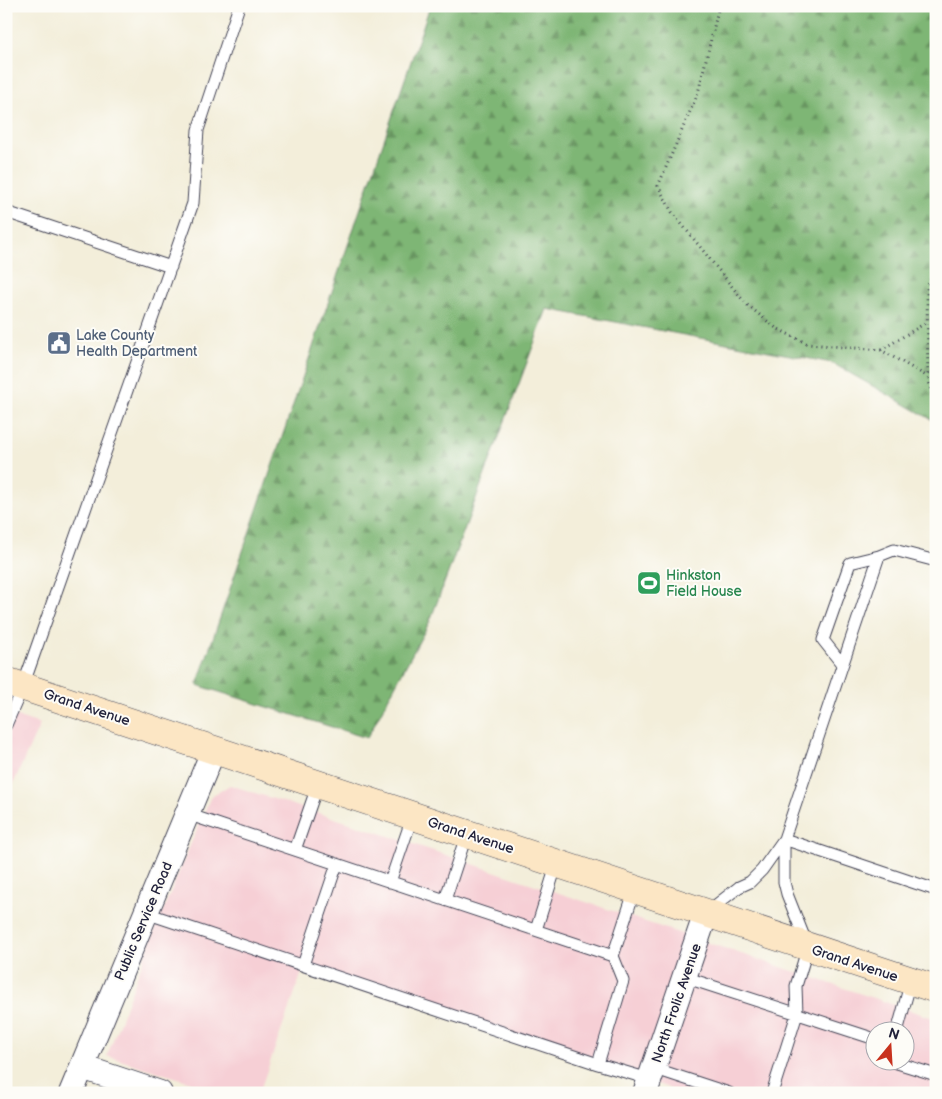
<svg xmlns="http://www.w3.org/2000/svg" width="942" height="1099" font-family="'Balsamiq Sans',sans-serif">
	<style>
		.built { fill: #f6cfd5; fill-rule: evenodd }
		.forest { fill: url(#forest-firs); stroke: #506c58 }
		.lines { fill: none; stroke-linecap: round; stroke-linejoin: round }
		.lane-casing { stroke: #414153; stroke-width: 13 }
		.street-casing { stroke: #414153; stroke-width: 26 }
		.secondary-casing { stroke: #414153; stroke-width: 29 }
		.path { stroke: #414153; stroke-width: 3; stroke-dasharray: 1 4; stroke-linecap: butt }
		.lane { stroke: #fff; stroke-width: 11 }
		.street { stroke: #fff; stroke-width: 24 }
		.secondary { stroke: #fce6c4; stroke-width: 28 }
		.labels { text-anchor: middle; stroke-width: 4; stroke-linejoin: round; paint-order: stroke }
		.service-label { font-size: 14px; fill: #4e5e75; stroke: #fdfcf7; text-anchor: start }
		.leisure-label { font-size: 14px; fill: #27864d; stroke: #fdfcf7; text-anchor: start }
		.street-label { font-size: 14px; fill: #22223b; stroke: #fdfcf7 }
	</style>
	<defs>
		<pattern id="forest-firs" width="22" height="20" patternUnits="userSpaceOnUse" patternTransform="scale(1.25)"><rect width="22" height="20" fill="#7eb674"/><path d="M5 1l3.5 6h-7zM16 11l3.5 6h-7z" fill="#679460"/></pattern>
	</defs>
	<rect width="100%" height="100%" fill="#fdfcf7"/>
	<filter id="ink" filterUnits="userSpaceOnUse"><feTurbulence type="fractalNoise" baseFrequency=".02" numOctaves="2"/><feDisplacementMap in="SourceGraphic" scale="10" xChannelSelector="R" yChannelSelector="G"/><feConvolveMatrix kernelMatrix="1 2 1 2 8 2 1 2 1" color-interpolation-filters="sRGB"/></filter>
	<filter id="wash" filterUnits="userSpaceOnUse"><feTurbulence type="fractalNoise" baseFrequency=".0096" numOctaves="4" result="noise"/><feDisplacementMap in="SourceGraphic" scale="20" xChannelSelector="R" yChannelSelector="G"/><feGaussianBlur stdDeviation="1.12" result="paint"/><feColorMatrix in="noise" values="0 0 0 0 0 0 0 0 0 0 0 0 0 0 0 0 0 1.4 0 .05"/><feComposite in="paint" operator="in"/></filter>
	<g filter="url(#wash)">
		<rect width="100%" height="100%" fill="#f3eeda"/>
		<path class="built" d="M6,713l34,11 -34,76z
			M230,785l123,39 583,195v74h-252l-380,-126 -45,126h-33l-119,-37 46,-122 58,-138zM874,1032h30v30h-30z"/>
		<path class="forest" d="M430,6h506v416l-104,-59 -285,-54 -117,312 -63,117 -170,-53z"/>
	</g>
	<g filter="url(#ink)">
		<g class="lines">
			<defs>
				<path id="lane" d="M6,212l165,55
					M842,664l-19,-24 27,-77 29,-7
					M6,725l17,-39 170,-483 5,-73 41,-124
					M187,814l426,142 22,-67
					M784,839l152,51
					M295,850l23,-66
					M390,882l23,-67
					M445,900l22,-67
					M707,912l32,-25 11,-5 12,-12 22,-31 95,-283 15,-6 42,11
					M146,913l452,151 51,15
					M536,930l21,-67
					M303,965l34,-101
					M684,977l185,60
					M897,1032l14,-51
					M894,1062l42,13
					M598,1064l25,-83 -10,-25
					M653,1068l76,25
					M772,1093l25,-79 -1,-28 12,-39 -21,-53 -3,-12v-43"/>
				<path id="street" d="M82,1067l78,26
					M71,1093l143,-344
					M645,1093l61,-180"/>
				<path id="secondary" d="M6,681l930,308"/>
			</defs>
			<use href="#lane" class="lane-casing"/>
			<use href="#street" class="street-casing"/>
			<use href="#secondary" class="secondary-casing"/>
			<path class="path" d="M719,6l-21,87 -40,93 14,26 74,92 30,24 32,16 73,6 47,27
				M936,265l-9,23 1,89 5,23 3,5
				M881,350l46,-28"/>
			<use href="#lane" class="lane"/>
			<use href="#street" class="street"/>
			<use href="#secondary" class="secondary"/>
		</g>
	</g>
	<defs>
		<symbol id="civic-square" viewBox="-11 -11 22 22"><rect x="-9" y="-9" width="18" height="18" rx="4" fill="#5c6f8a" stroke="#fdfcf7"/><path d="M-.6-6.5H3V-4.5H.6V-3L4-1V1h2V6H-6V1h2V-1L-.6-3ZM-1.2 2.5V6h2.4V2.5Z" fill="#fff"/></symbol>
		<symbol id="stadium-square" viewBox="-11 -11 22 22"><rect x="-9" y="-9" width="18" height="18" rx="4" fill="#2e9e5b" stroke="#fdfcf7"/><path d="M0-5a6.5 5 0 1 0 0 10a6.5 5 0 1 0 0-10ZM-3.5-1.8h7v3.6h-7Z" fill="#fff"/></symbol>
	</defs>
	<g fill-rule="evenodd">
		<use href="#civic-square" x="45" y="329" width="28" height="28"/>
		<use href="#stadium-square" x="635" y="569" width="28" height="28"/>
	</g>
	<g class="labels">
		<g class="service-label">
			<text x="76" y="340">Lake County<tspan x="76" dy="16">Health Department</tspan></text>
		</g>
		<g class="leisure-label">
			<text x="666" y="580">Hinkston<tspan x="666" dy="16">Field House</tspan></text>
		</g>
		<g class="street-label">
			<text transform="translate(87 707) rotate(18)" y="5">Grand Avenue</text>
			<text transform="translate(471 835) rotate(18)" y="5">Grand Avenue</text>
			<text transform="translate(143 921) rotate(-67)" y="5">Public Service Road</text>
			<text transform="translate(855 963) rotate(18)" y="5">Grand Avenue</text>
			<text transform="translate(676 1003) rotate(-71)" y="5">North Frolic Avenue</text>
		</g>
	</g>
	<rect width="942" height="1099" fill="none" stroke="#fdfcf7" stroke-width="25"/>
	<g transform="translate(890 1046) rotate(18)"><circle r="24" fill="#fdfcf7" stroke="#a5a5ac"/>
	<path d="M0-4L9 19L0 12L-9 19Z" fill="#c8321e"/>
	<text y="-8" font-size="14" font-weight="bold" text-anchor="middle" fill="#22223b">N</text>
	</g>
</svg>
